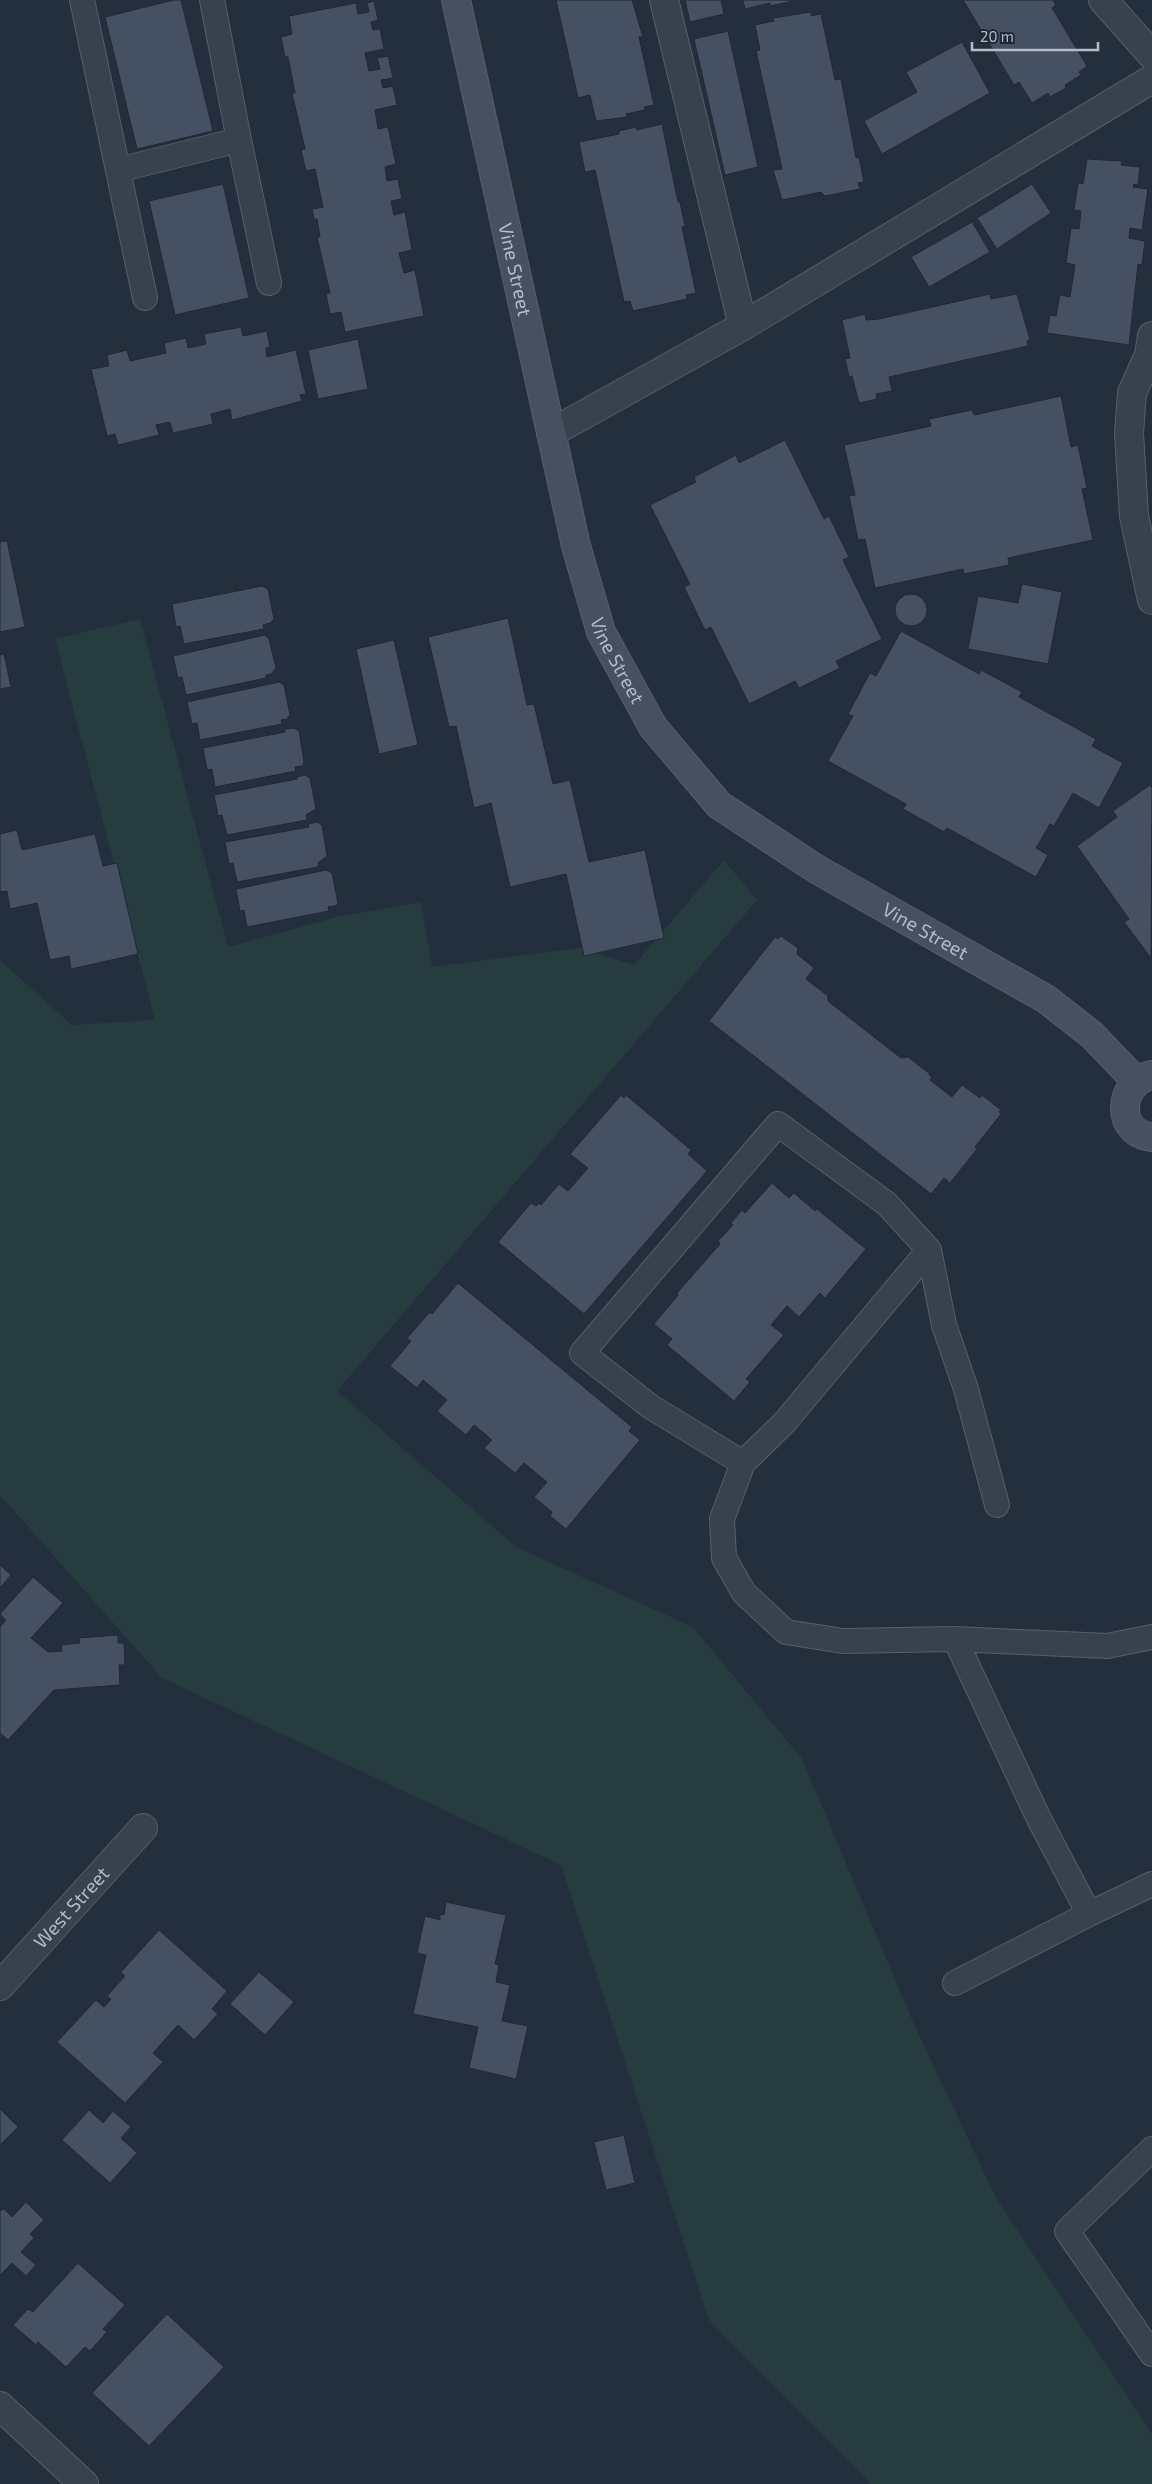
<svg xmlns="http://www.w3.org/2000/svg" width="1152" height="2484" font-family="'Exo 2',sans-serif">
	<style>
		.green { fill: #263c3f }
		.building { fill: #455162; stroke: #1f2835 }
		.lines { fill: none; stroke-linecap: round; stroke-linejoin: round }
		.lane-casing { stroke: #565f6c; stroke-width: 26 }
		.street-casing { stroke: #565f6c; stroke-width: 30 }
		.secondary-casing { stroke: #565f6c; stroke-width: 30 }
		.lane { stroke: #38414e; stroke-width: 24 }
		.street { stroke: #38414e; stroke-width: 28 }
		.secondary { stroke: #465061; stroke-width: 28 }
		.labels { text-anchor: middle; stroke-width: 5; stroke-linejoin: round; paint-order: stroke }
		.street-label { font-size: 19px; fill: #b4bcc9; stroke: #1d2633 }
	</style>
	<rect width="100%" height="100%" fill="#242f3e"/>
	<path class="green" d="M140,619l88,328 109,-30 84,-15 11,65 148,-19 54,17 90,-105 33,40 -420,491 179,156 177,80 109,132 111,263 83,176 156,236v50h-281l-162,-164 -148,-455 -399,-187 -162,-183v-535l72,65 83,-5 -100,-381z"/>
	<path class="building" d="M174,0h7l32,131 -76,18 -32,-132z
		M556,0h76l11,37h-4l15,68 -10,2 1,3 -19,4 1,3 -31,4 -6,-26 -12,3z
		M685,0h36l3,14 -34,8z
		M743,0h46v2l-19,4v-3l-25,6z
		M963,0h90l3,5 -4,3 35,58 -8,6 2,3 -16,10 1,3 -16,9 -2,-4 -16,10 -13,-21 -5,3z
		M374,1l4,19 -7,2 2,8 7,-1 4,20 -19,4 4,18 11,-2 -3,-11 11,-2 5,22 -12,2 2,8 10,-2 4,19 -22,5 3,19 10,-2 8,37 -11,3 2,14 11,-2 4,20 -11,2 3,14 11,-3 7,38 -13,3 5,20 11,-3 9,46 -79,16 -4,-20 -11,2 -4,-20 4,-1 -13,-56h3l-3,-18h-3l-2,-10 11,-2 -8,-38 -9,2 -5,-21 4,-1 -13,-56h3l-7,-36h-3l-4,-20 11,-3 -3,-18 67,-13 2,11 11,-2 -2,-9z
		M811,12v4l10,-2 14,66 6,-1 15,79 3,-1 5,25 -6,1 2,6 -35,7 -4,-4 -39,8 -9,-30 9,-1 -26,-118 4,-1 -5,-25 19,-4 -1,-3z
		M728,31l30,136 -33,8 -31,-136z
		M962,42l28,51 -108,61 -18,-33 53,-29 -11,-20z
		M662,124l16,78h2l5,24 -3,1 14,66 -10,2 1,4 -54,12 -3,-10 -6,1 -29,-132 -10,2 -6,-30 40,-8v-3l17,-4 1,3z
		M1087,159l35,2 -1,4 19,2 -2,18 -4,-1 -1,3 15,2 -6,41 -12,-2 -1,10 16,3 -3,24 -4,-1 -9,81 -82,-12 3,-18 6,1 4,-21 10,2 5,-32 -9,-2 5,-35 8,1 2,-18 -7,-1 4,-27 5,1z
		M223,184l26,114 -74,17 -26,-114z
		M1032,184l19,29 -54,36 -20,-31z
		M972,222l18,30 -61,35 -18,-30z
		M990,294l1,5 26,-5 13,46 -3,1 1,5 -139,31 3,14 -16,3 1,5 -18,4 -7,-27 -3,1 -4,-18 5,-1 -8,-38 23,-6 1,6 13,-1z
		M241,327l2,9 24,-5 3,16 -4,1 1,9 29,-7 10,44 -6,1 2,6 -70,19 -2,-11 -19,5 2,10 -40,9 -3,-11 -14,3 3,10 -41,10 -3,-11 -8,2 -16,-67 18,-3 -2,-11 20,-5 3,11 36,-8 -2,-10 22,-5 2,10 18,-4 -2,-10z
		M358,339l10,50 -50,10 -10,-49z
		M1061,396l10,51 7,-2 9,43 -5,1 11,51 -85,18 1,7 -45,9 -1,-5 -88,19 -10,-49 -7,1 -9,-44 6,-1 -11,-50 87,-19 -2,-7 43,-9 2,5z
		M785,440l39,79 5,-3 20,41 -6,3 39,79 -46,22 4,7 -41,20 -4,-7 -46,23 -38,-77 -6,3 -21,-43 6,-3 -40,-79 46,-23 -2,-5 42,-22 3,8z
		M7,541l18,86 -25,5v-90z
		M1022,584l40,8 -14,72 -80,-15 10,-53 40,7z
		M262,586l6,3 6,30 -4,4 -7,2 1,4 -80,15 -4,-18 -4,1 -4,-23z
		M895 610a16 16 0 1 1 32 0a16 16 0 1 1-32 0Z
		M508,618l19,87 7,-1 19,80 17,-4 19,82 56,-12 19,88 -80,18 -18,-82 -56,13 -19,-84 -17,5 -18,-82 -7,1 -21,-90z
		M901,631l78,43 2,-4 41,22 -3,5 77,42 -4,7 31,17 -24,45 -26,-15 -19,33 -4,-2 -14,24 12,7 -12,22 -89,-49 -3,4 -41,-23 3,-5 -78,-43 25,-45 -5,-2 22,-41 6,3z
		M265,635l4,4 7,29 -5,6 -5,1v3l-80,17 -4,-18 -4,1 -5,-22z
		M394,640l24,105 -39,9 -23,-105z
		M4,654l7,33 -11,2v-34z
		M279,682l5,3 6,30 -3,4 -6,1 1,4 -82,16 -3,-17 -5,1 -5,-22z
		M294,728l5,3 5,30 -1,5 -8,1 1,4 -81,16 -3,-18 -5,1 -4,-22 82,-16v-3z
		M305,775l5,3 6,31 -10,6 1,5 -80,15 -5,-20 -4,1 -4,-21 83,-16v-2z
		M1150,785l2,3 -1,170 -27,-36 5,-3 -52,-73 40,-29 -4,-6z
		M317,822l5,3 5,31 -9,7v4l-81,15 -4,-19 -4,1 -4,-22 84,-15 -1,-3z
		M17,830l5,20 73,-16 8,32 14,-3 21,91 -67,15 -2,-13 -19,4 -13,-57 -27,6 -3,-18 -7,1v-58z
		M326,870l6,3 6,30 -3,3 -7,1 1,4 -82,16 -3,-17 -4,1 -4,-22z
		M781,936l17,12 -1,6 17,14 -8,11 22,17v5l73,57 7,-1 22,17 -1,1 3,2 -2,3 22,17 10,-12 18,13 2,-3 19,15 -2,2 2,2 -26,33 2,2 -27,34 -6,-5 -13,16 -222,-173 66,-84 3,2z
		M621,1095l3,3 2,-3 65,55 -3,4 19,17 -123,143 -86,-72 33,-39 5,3 3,-3 2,2 18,-21 9,7 20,-23 -18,-14z
		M772,1183l17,15 5,-5 21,18 2,-2 49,40 -41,49 -5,-5 -21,24 -12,-11 -16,19 13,10 -38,44 4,3 -16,19 -67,-56 5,-6 -18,-15 24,-29 -1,-2 43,-49 -2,-3 15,-16 -2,-2 11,-13 3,3z
		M458,1283l174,144 -3,4 11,9 -74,89 -16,-13 2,-4 -18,-15 13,-15 -23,-19 -9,10 -31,-25 8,-8 -18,-15 -8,10 -29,-24 10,-11 -24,-20 -6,8 -27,-22 21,-25 -4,-3 23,-26 2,2z
		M0,1565l11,10 -11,13z
		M33,1577l30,26 -32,35 17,14 14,-1 -1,-6 19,-2 -1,-5 39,-3v8h6l1,22h-6l1,20 -66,5 -46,50 -8,-7v-106l6,-7 -6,-6z
		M446,1902l60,13 -11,49 4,1 -3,17 14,3 -8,36 26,5 -12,53 -47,-11 9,-41 -65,-13 13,-59 -9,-2 8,-37 15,4v-6l4,1z
		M159,1930l68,61 -15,18 6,5 -24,26 -16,-15 -25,28 10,9 -38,41 -68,-61 39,-42 8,7 7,-8 -4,-3 18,-20 -4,-4z
		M259,1972l35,30 -29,33 -35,-31z
		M0,2109l18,18 -18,18z
		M89,2110l14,13 10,-12 18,16 -10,11 16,15 -27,30 -48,-43z
		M624,2135l11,48 -29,7 -12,-48z
		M26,2202l18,18 -14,14 4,4 -13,14 15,13 -10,11 -14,-13 -12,12v-64l4,-2 8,8z
		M78,2263l47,42 -22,24 4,3 -17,19 -5,-4 -19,20 -28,-25 -2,3 -23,-20 15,-16 5,3z
		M167,2314l57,53 -75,79 -57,-53z"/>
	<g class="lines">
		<defs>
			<path id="lane" d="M82,0l63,298
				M239,140l30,143
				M118,170l121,-30 -27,-140
				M929,1250l15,75 22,64 31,116
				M743,1463l-92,-56 -69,-54 196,-229 109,80 42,46 -145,173 -41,40 -21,56 2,39 20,35 42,39 57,9 112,-2 152,7 45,-9
				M955,1639l84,180 50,95 63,-30
				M955,1983l134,-69
				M1152,2149l-85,82 85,123"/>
			<g id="street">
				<path d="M664,0l79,326"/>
				<path d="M1103,0l49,55"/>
				<path d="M1152,336l-3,19 -17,38 -3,40 5,83 18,84"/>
				<path d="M551,433l192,-107 409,-247"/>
				<path id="s1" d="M0,1986l143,-158"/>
				<path d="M0,2406l84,78"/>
			</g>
			<g id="secondary">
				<path id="s2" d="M456,0l120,546 25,86 52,95 66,78 99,65 228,129 46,36 44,46"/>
				<path d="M1152,1075c-36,8 -36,59 0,62"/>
			</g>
		</defs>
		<use href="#lane" class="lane-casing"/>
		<use href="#street" class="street-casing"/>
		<use href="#secondary" class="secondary-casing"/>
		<use href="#lane" class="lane"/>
		<use href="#street" class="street"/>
		<use href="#secondary" class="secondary"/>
	</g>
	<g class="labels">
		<g class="street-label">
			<text dy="7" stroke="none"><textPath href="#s2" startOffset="276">Vine Street</textPath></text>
			<text dy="7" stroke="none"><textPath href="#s2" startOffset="681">Vine Street</textPath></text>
			<text dy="7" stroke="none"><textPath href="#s2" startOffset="1101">Vine Street</textPath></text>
			<text dy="7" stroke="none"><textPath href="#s1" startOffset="106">West Street</textPath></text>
		</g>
	</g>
	<path d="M972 42v8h126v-8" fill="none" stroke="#b4bcc9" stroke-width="2.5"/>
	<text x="980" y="42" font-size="15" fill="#b4bcc9" stroke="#1d2633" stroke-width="4" paint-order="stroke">20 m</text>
</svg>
